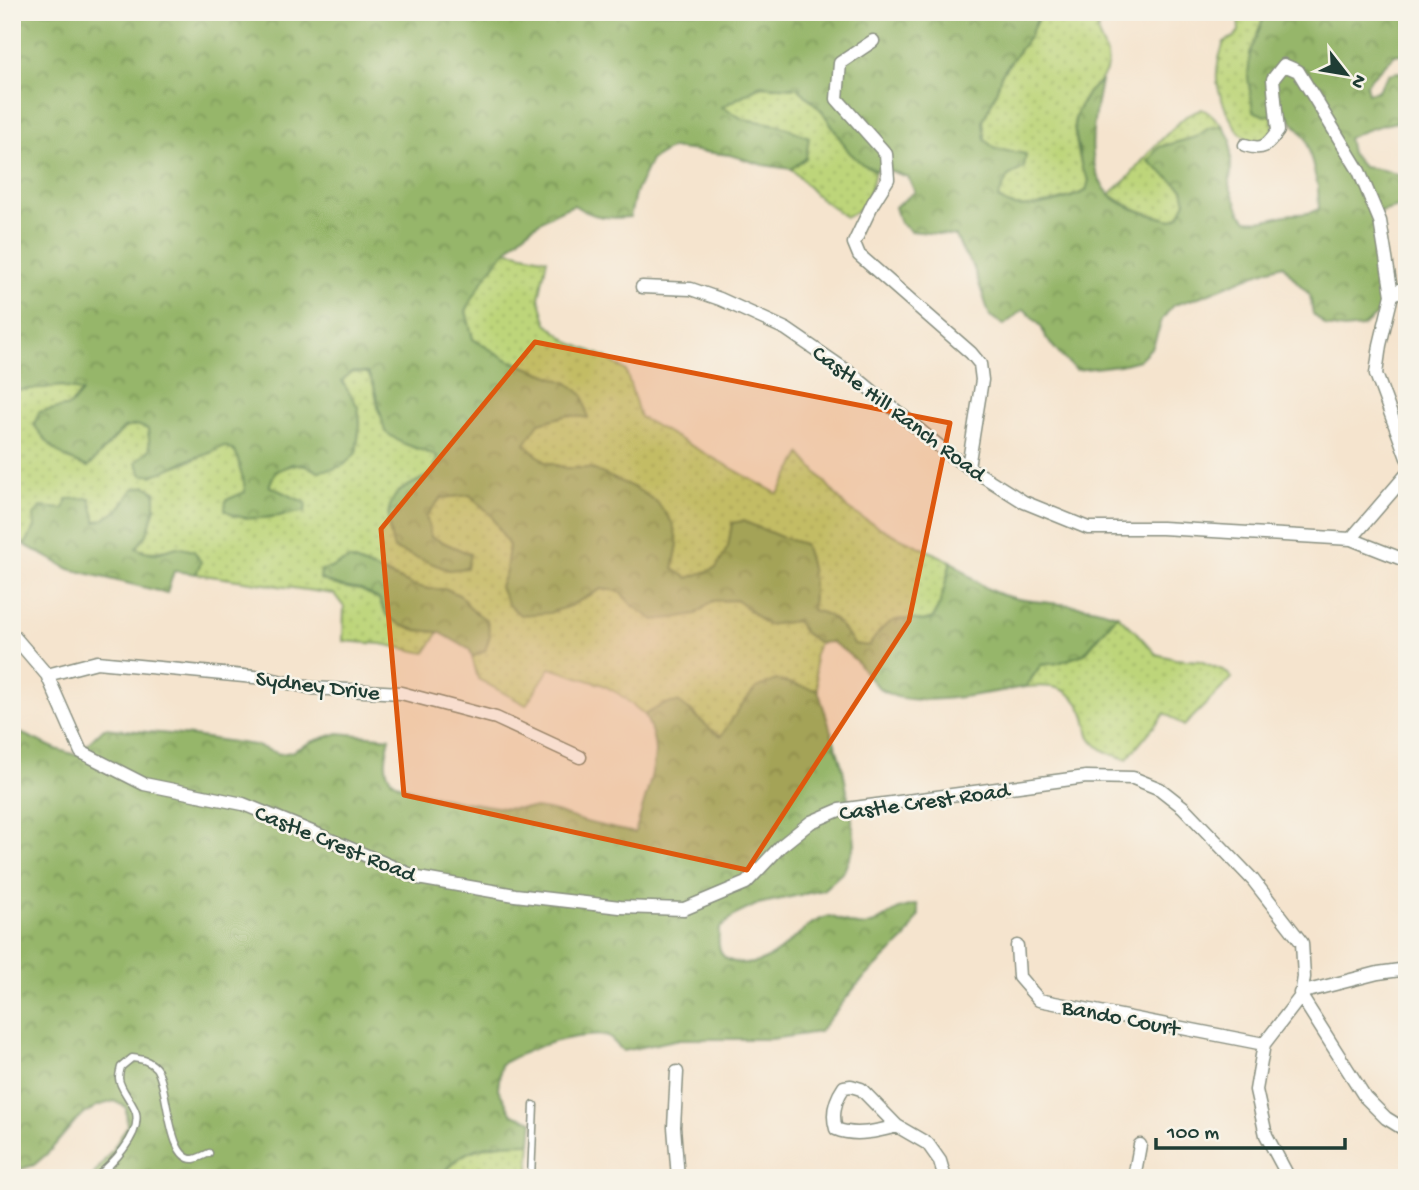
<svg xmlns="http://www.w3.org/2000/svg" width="1419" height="1190" font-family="'Gochi Hand',sans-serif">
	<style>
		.grass { fill: url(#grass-dots); stroke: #6e8957; stroke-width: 2 }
		.forest { fill: url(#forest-crowns); stroke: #5a7a4f; stroke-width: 2 }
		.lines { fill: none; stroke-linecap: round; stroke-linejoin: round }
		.lane-casing { stroke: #8a9081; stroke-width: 9 }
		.street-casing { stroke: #8a9081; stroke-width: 15 }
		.lane { stroke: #fff; stroke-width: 6 }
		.street { stroke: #fff; stroke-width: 12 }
		.marked { fill: #de580e; fill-opacity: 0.2; stroke: #de580e; stroke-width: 5; stroke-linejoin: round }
		.labels { text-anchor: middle; stroke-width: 5; stroke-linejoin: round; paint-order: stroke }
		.street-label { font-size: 23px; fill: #1f3d34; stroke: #f7f3e8 }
	</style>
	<defs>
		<pattern id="grass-dots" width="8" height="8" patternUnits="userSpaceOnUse" patternTransform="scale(1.75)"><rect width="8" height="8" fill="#bdd57a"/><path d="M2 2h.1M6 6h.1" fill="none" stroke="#a2b86a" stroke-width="1.8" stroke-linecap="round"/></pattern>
		<pattern id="forest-crowns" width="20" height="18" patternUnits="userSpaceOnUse" patternTransform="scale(1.75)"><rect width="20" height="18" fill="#96b66a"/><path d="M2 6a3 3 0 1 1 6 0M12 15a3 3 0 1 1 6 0" fill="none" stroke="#7a9558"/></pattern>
	</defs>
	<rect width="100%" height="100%" fill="#f7f3e8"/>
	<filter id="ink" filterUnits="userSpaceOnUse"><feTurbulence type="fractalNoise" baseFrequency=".0143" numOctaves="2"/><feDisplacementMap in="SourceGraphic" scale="14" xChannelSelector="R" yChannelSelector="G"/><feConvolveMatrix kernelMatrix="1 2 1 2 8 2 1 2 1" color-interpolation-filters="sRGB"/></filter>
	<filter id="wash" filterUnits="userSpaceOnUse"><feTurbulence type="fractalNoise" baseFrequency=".00686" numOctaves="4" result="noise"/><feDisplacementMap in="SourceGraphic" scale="28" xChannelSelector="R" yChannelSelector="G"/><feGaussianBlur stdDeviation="1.57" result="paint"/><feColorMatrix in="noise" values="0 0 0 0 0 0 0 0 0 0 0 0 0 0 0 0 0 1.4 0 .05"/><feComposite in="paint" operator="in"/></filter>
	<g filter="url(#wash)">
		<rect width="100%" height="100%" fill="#f5e4ce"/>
		<path class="grass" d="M1041,12h64c-19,27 6,30 2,55 -2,12 -12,17 -19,26 -6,7 -12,20 -14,29 -1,6 6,42 9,48 2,4 4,6 6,10l-3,11c-17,7 -61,21 -79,13 -3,-2 -6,-4 -9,-6l10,-23 17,-21 -30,-5 -10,-9 -2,-19 13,-28 5,-18 28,-38z
			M1238,12h28l-8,19 16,98c-3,3 -8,9 -12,11 -23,11 -44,-44 -45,-60 -1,-14 3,-26 7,-38l10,-5 5,-6z
			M760,86l38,2c8,8 18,15 25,24 17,23 23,46 52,58 -4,21 -7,39 -30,47l-30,-23 -24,-25 15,-11 -27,-33 -36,-6 -22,-12z
			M1202,109l9,5 12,12 -14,2 -13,9 -37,10 -10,14 34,28 3,13 -7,14 -8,4c-21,-6 -44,-12 -61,-26l19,-17 23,-28 19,-19 15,-14z
			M505,250l42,9 -8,39 8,26 24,19 34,14 21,14 14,46 138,77 23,-40 47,55 18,11 26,14 59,27 -10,40 -8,17c-14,6 -15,0 -29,1 -18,0 -26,14 -35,27l-15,-2 -13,-18 -29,-16c2,-27 1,-40 -8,-66l-23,-7 -38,-16 -11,2 -4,24 -12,22 -28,9 -15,-9 5,-25 -75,-69 -13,-7h-24l-21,-6 -21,-18 15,-21 29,-8 -21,-40 -39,-15 -35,-21 -7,-28 14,-27z
			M351,372l17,1 6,13 5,27 23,30 35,12 -3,18 -36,19 24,67 27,11 21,-16 -39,-17 -5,-21 15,-18 29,-3 21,19 18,32 -3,25 -6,16 70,19 31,-17 18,2 13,14 64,9 17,-13 24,-1 30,25 29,-4 9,12 14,10 -5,14 4,33 -17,-2 -11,-5 -59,40 -9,13 -13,-7 -17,-18 -28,-7 -19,11 -26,-21 -16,-9 -53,-17 -24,37 -48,-26 -6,-22 13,-6 5,-16 -3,-15 -14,-9 -12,-15 -14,-7h-18l-17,-4 -27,-12 -36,-14 -18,9 -9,2 -2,9 22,8 19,3 18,9 8,17 29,14 23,2 -14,21 -43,-9 -39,-3 1,-34 -10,-13 -138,-20 5,-12 -24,-15c-15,4 -26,8 -41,1l11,-14 8,-27 -22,-18c-11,18 -17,26 -37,33l-7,-24 -25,11 -29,18 -10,18 -13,-5v-149l51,-5 19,5 -12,15 -31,6 30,48 19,7 36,-39 13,-3 11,4 2,20 -13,13 15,14c23,-12 50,-16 72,-30l8,3 6,7 2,14 5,12v10l-12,24c26,3 52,5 73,-13l-37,-17 6,-14c18,-8 24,-10 42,-1l39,-18 4,-29 -2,-17 -17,-26z
			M1117,615l18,16 21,23 19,5 25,2 25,10 7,7 -48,48 -19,-13 -38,46c-15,-4 -28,-8 -37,-22 -3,-6 -3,-15 -6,-22 -11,-28 -31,-31 -58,-28l15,-22 17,-2 27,-9z
			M504,1143h27l-3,35h-86c17,-27 33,-29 62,-35z"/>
		<path class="forest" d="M12,12h1029l-12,25 -28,38 -5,18 -13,28 2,19 10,9 31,5 -2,14 -16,8 -10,22c3,2 6,5 10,6 18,8 61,-5 78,-13l3,-11 -7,-11 -8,-44 3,-13 11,-20 13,-11c-7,39 -22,95 18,121 15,9 35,14 52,18l8,-4 7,-14 -3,-13 -35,-28 11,-14 37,-10 13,-9 14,-2 8,14v33l-2,12 11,27 7,8c14,2 26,-2 39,-5 14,-2 18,1 33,-6l-1,-22 -12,-49 -21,-26 -20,4 -12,-5 -5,-33 2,-25 16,-41h141v41l-12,2 -22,21 -7,9 2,8 9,-2 12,-17 9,-2 9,1v56l-10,-7c-18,3 -33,8 -49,16l3,15 12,14c16,2 32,4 44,14v20l-12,7 -22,6 10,61v19l-6,21 -15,12 -18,2 -18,-3 -13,-12 -3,-19 -13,-13 -14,-17c-38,10 -72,31 -110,40l-11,15 -9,26 -14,14 -19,5 -44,5 -15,-14 -15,-18 -5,-12 -17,-17 -20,16 -14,-9 -17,-50 -10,-14 -7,-16 -45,-5 -11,-8 -5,-16 20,-15 -7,-15 -17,-6 -16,-1 -13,-6 -13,-12 -27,-41 -24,-23 -38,-2 -38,21 21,12 36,6 30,12 -3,21 -15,11 -28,-4 -33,-10 -59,-7 -20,12 -16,33 -5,24c-22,2 -37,1 -56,-12 -52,19 -84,58 -108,106l7,28 35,21 60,23 15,12 5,23 -20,-3 -29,8 -14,21 20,18 21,6h24l45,20 22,14 16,22 5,20 -5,25 15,9 28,-10 12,-21 4,-24 11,-2 38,16 23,7c9,25 10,39 8,66 24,5 28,15 42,34l15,2c9,-13 17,-27 35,-27 14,-1 15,5 29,-1l8,-17 10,-40c13,9 24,22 39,29 25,13 67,12 96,17 10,1 21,5 31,8l-33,39 -26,9 -17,2 -16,22c-33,5 -110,22 -138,6 -14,-7 -21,-20 -30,-31 -7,-8 -17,-14 -25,-20l-13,1 -14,-10 -9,-12 -29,4 -30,-25 -24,1 -17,13 -22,4 -20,2 -22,-15 -13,-14 -18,-2 -31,17 -21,7 -29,2 -12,-11 -8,-17 6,-16 3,-25 -18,-31 -21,-20 -29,3 -15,18 5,21 39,17 -3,14 -18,2 -55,-21c-5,-18 -12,-43 5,-57 10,-8 24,-13 35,-19l3,-17 -35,-13 -17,-11 -11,-46 -6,-13 -17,-1 -9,9 16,26 2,17 -4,29 -12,12 -11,4 -16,2 -12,-6 -13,-1 -17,8 -6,14 37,17 -1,9c-27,1 -56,15 -80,-2l1,-10 19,-8c0,-9 -3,-15 -5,-23 -3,-14 -1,-17 -16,-23 -12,8 -25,10 -38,15 -15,6 -28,16 -44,14l-6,-13 14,-13 -2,-20 -11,-4 -13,3 -36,39c-29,-10 -36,-18 -54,-42l5,-13 31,-6 12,-14 -20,-6 -50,5z
			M146,486l9,6v15l-8,27 -11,14 8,4 13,1 20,-6 17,4 7,11 -5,12 -22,-3 -7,22 -98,-24 -44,-24 10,-18 -1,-11 6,-9 24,2 3,-10 23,-1 6,24c20,-7 26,-15 37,-33z
			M349,559l36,14 27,12 17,4h18l14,7 12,15 14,9 3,15 -5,16 -13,6 -2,-7 -31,-18 -23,-2 -15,-5 -14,-9 -8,-17 -18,-9 -19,-3 -22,-8 1,-9 10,-2z
			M776,680c15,3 27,8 42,10l25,79 10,57 2,18 -11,27 -21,19 -65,14 -23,11 -16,14c-1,13 -2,27 12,32 34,12 55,-18 79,-36 6,-5 13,-7 20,-9l21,8 13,2 11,-3 24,-14 18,-5 2,11 -13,23 -50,48 -37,46 -48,7h-91l-57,12 -16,-16c-41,0 -70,10 -106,29l-3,25 14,25 21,7 -2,22c-27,0 -59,0 -80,21 -3,3 -6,9 -9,14h-351l22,-29 14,-23 -1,-19 -12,-6 -17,5 -20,13 -28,33 -15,13 -22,7v-443l44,20 20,6 28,-27 88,8 62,9 26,9 11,-2 20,-10 27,-9 52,5c-3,12 -8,30 1,41 12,15 92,26 113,29 13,1 25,-1 38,1 13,1 27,8 41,12 17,5 34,8 52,12 7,-26 18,-54 20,-81 0,-13 -5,-26 -10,-37l19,-11 14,-2c16,10 27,25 43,34l20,-30 15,-18z"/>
	</g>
	<g filter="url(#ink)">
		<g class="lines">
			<defs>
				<path id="lane" d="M95,1178c16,-13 46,-42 41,-65 -3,-11 -17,-25 -17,-35 0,-4 1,-7 2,-11l11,-9c9,1 17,2 24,10 13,18 11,93 38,91 5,-1 11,-4 15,-6
					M531,1178l3,-73"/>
				<path id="street" d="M873,41l-33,22 -3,36 49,55 2,25 -15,24 -19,40 5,12 112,98 9,11 2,16 -14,87
					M1245,145c18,6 22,1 33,-14l-5,-52 11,-14 14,6 61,100 21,50 12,74
					M1407,286l-15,9 -12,50 -4,29 31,84
					M642,287l49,2 29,10 66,30 67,46 98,81 73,46 64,26h74l189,11 56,22
					M1351,539l56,-65
					M12,634l35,41 34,77 63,32 99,20 69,28 106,46 97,17 105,12 64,2 62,-26 35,-37 30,-24 28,-12 247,-33 47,1 27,11 23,18 70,73 49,63 2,34 -3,19 -37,48 -8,46 10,45 23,43
					M47,675l50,-13 168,16 47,10 89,5 95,25 84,39
					M1017,946l2,31 20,23 225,44
					M1300,993l78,-20 29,-4
					M1301,996l64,101 21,21 21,13
					M677,1072l-3,55 4,51
					M897,1126c-18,5 -42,11 -61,3 -5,-16 -1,-29 8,-42l7,-1 10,3 36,37 31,18 12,17 5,17
					M1134,1178l6,-33"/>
			</defs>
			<use href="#lane" class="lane-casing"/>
			<use href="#street" class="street-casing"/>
			<use href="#lane" class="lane"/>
			<use href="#street" class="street"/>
		</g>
	</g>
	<path class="marked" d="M535,342l415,81 -41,198 -162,249 -343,-75 -23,-266z"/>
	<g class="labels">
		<g class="street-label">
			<text transform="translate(900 412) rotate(37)" y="8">Castle Hill Ranch Road</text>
			<text transform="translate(318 684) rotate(7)" y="8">Sydney Drive</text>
			<text transform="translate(924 800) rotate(-8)" y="8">Castle Crest Road</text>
			<text transform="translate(336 842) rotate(22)" y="8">Castle Crest Road</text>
			<text transform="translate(1121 1016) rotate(11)" y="8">Bando Court</text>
		</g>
	</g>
	<rect width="1419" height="1190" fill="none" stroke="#f7f3e8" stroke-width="42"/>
	<g transform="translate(1346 74) rotate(121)" stroke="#f7f3e8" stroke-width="5" paint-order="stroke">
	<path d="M0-5L12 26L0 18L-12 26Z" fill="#1f3d34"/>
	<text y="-10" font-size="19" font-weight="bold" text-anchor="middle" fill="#1f3d34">N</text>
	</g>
	<path d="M1156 1138v10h189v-10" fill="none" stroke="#1f3d34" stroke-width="3.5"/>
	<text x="1167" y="1138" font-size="21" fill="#1f3d34" stroke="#f7f3e8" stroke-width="5" paint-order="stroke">100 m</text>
</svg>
